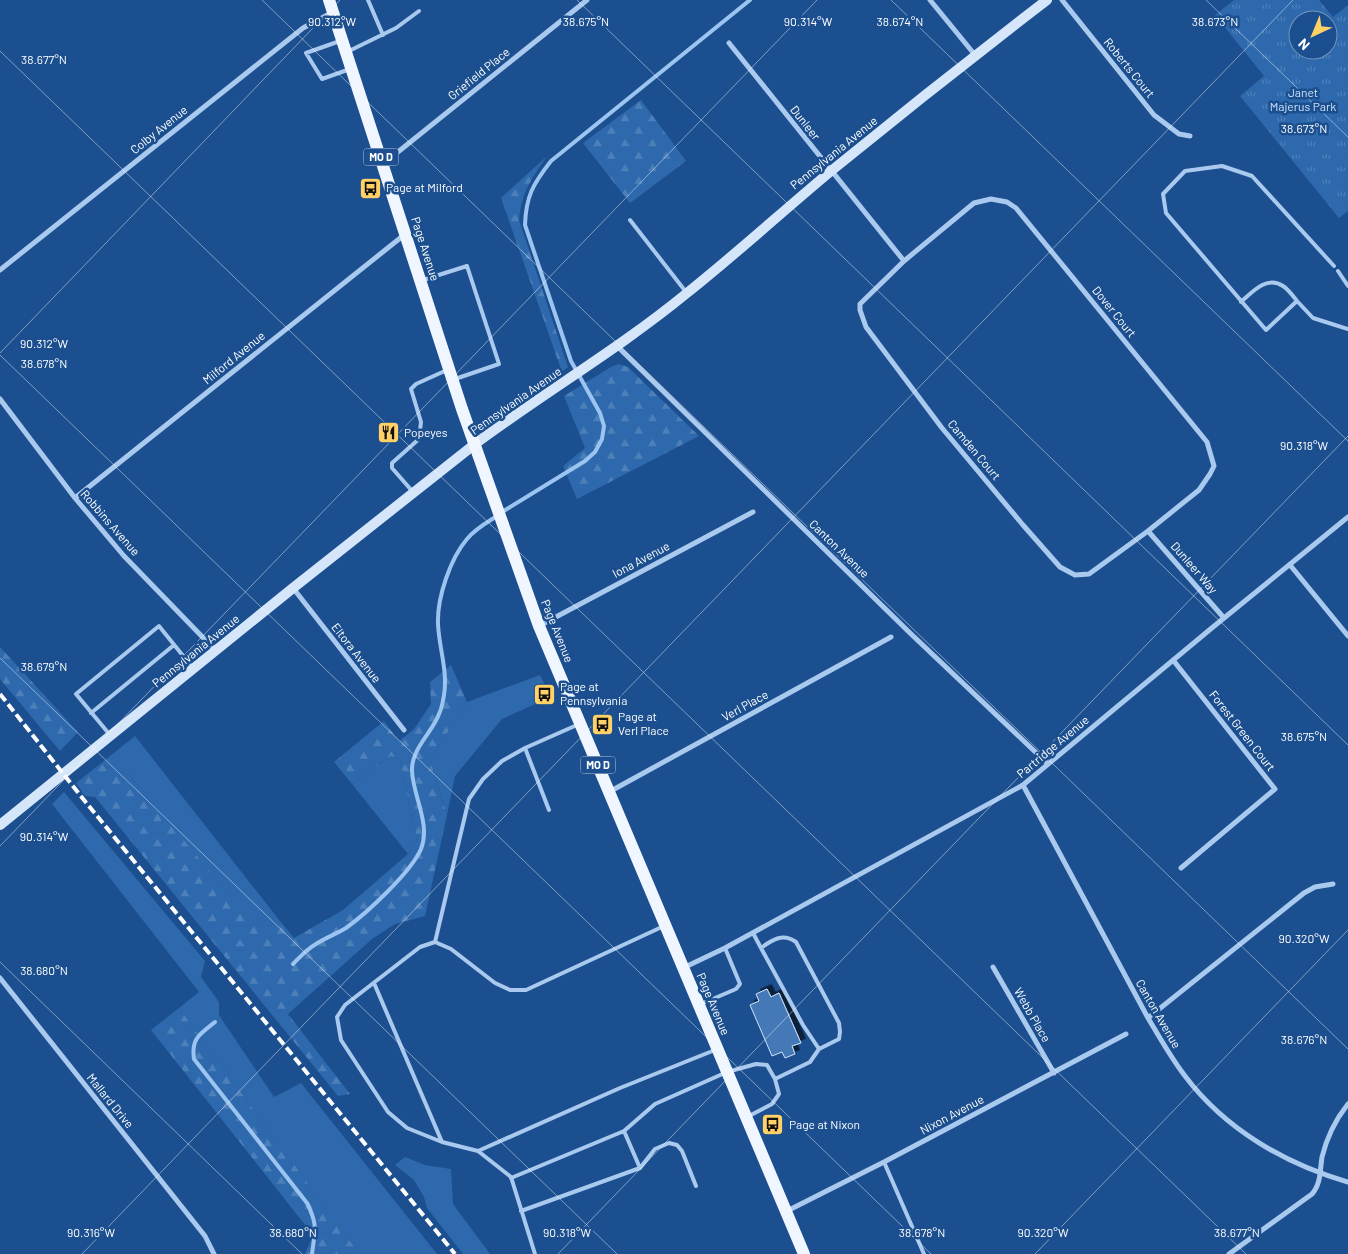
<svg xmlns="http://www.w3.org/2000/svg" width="1348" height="1254" font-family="Barlow,sans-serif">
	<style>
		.grass { fill: #2e69ad }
		.forest { fill: url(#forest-firs) }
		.park { fill: url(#park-tufts); fill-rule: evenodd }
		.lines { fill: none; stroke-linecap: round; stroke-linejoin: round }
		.stream { stroke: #9cc4f0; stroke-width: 4 }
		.building { fill: #4478b7; stroke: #cfe3fa; filter: url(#shadow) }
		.lane { stroke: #a9c9ee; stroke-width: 4 }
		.street { stroke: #a9c9ee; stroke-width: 5 }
		.secondary { stroke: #d6e6fa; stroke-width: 10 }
		.primary { stroke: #f0f6ff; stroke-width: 12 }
		.rail { stroke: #fff; stroke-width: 4; stroke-dasharray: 9 4; stroke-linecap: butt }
		.ticks { fill: none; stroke: #fff; stroke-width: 1; stroke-opacity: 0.45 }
		.labels { text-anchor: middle; stroke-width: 5; stroke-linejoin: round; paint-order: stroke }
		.shield { fill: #1b4f8f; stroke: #bbcadd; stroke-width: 1 }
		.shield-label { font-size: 11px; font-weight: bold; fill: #fff }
		.street-label { font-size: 12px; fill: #fff; stroke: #1b4f8f }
		.park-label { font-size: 12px; fill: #cfe3fa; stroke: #1b4f8f }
		.poi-label { font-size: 12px; fill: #fff; stroke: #1b4f8f; text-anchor: start }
		.ticks-label { font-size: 12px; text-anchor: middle; fill: #fff; stroke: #1b4f8f; stroke-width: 5; stroke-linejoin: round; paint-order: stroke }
	</style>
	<defs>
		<pattern id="forest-firs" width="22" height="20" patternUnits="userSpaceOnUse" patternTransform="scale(1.25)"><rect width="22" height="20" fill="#2e69ad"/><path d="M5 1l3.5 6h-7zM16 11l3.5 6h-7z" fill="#4d80b9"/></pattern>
		<pattern id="park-tufts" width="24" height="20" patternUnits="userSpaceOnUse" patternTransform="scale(1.25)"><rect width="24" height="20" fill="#2e69ad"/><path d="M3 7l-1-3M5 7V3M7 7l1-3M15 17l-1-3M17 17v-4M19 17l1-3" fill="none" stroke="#4d80b9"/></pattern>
		<filter id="shadow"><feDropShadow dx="4.5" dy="-4.5" stdDeviation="0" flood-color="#0009"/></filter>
	</defs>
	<rect width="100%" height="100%" fill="#1b4f8f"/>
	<path class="grass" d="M540,675l11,22 -49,22 -47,57 -8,39 -17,-55 37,-58z
		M135,736l145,185 -10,5 -21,-7 -120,-144 -29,-11z
		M390,756l10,3 17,82 -9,13 -56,-70z
		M64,792l141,169 -4,16 18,25v13l55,82 27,-14 136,171h-78l-180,-246 20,-16 -147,-188z
		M405,1157l20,8 26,4 2,35 37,50h-27l-36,-46 -3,-11 -10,-17 -19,-15z"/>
	<path class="forest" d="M641,100l45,61 -56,42 -47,-60z
		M547,156c-16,24 -25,35 -28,64l49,147 -6,5 -61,-174z
		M618,364l10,3 71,69 -122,63 -14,-33 22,-18 -21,-52 47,-29z
		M0,647l78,85 -18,19 -60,-72z
		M451,665l16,37 -37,58 17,55 -22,101 -30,8 -23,15 -84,75 62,80 -12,2 -243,-299 -10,-1 -9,-13 24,-19 29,11 120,143 21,8 10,-5 14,17 49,-28 65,-56 9,-13 -17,-82 -10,-3 -38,28 -18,-22 50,-41 15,20 15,-12 17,-25 -1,-22z
		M179,1008l166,226 14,20h-54l8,-19 -162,-205z"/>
	<path class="park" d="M1234,0h85l14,17 15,-12v206l-9,7 -99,-122 24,-20 -49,-61zM1298,20h30v30h-30z"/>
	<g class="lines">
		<path class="stream" d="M502,512l83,-51 10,-9 7,-13 2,-13 -4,-13 -29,-52 -46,-136c1,-29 8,-41 26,-64l199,-161
			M293,964c7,-7 14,-15 23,-20 9,-6 20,-10 30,-16 21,-15 65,-56 75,-79 10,-25 -8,-53 -9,-78 -1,-22 20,-38 27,-57 3,-6 4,-13 5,-19 4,-24 -5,-47 -6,-71 -1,-26 12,-65 29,-85 8,-10 19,-16 30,-23
			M215,1022c-15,12 -24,16 -21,37l113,144c11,22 8,27 5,51"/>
	</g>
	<path class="building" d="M767,989l4,8 8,-4 22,50 -9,3 3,8 -10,4 -3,-6 -10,4 -22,-51 9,-4 -3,-7z"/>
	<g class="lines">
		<path class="lane" d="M368,0l15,35
			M340,41l-34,12 16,26 28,-10
			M349,51l47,-23 23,-17
			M630,220l56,72
			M1334,266l-82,-90 -30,-10 -37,5 -22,23 3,19 100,117 31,-29 16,17 35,11
			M1338,271l10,15
			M423,280l44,-14 32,98 -44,15
			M1241,302c11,-10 26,-27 42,-16 5,3 10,10 14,15
			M413,492l-21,-24v-5l27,-24 2,-17 -10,-33 5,-5 31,-14
			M91,713l83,-68
			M110,735l-34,-41 83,-68 33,41
			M525,748l52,-23
			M753,933l8,15
			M435,942l34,-143 14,-20 19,-18 23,-13 24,62
			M374,983l68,159
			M701,1004l35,-15 4,-5 -15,-36
			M775,1079l35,-17 9,-13 20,-10 1,-7 -1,-9 -43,-81c-13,-9 -23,-3 -35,6l42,77 16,24
			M624,1131l16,37
			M478,1151l142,-63 95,-38
			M884,1162l40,92
			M511,1178l113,-47 31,-27 72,-32 29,-8 11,1 8,14 4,15 -7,10 -25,13
			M521,1211l119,-43 15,-19 14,-6 8,2 5,6 14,35
			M535,1254l-24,-77 -33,-26 -36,-9 -35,-14 -19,-16 -47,-72 -4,-23 8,-12 75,-58 15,-5 16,7 44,34 15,7h16l138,-64"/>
		<path class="street" d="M930,0l45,55
			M1062,0l92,115 25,19 11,2
			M729,43l175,218
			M383,164l204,-164
			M991,199l16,3 9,6 191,234 7,24 -4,8 -11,16 -51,41 -59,43 -14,1 -15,-8 -37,-42 -81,-97 -76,-101 -6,-17v-6l44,-43 70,-58z
			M0,270l303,-242 30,-16
			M618,347l292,286 138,131
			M0,399l75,99 49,58 92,95
			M75,498l329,-263
			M1148,531l76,87
			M1290,565l58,71
			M293,588l111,142
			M539,626l214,-114
			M1173,660l102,129 -94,79
			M1023,785l125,233c12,20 23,40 37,58 40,53 100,88 163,106
			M609,792l282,-155
			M993,967l61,106
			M683,968l42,-20 298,-163 190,-158 135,-110
			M0,978l205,258 9,18
			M1148,1018l156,-125 11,-6 18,-3
			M787,1211l97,-49 242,-128
			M1229,1254l83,-60c9,-10 8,-24 10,-37 5,-20 13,-37 26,-53"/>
		<path class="secondary" d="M0,825l293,-237 182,-144c70,-52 145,-96 212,-151 49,-39 96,-82 144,-122 71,-58 143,-115 216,-171"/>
		<path class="primary" d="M329,0l133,409 77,217 265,628"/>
		<path class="rail" d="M0,694l84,106 371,454"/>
	</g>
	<path class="ticks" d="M262,0l1086,1049M577,0l771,745M891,0l457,441M1206,0l142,137M0,51l1246,1203M0,353l340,-353M0,355l931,899M0,658l617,596M0,846l817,-846M0,962l302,292M82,1254l1211,-1254M558,1254l790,-818M1035,1254l313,-324"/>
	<defs>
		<symbol id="bus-square" viewBox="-11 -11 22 22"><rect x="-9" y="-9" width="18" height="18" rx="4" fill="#ffd166" stroke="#1b4f8f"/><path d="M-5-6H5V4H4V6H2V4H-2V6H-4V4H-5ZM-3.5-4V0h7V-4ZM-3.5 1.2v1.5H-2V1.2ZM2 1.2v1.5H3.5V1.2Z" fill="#111"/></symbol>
		<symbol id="restaurant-square" viewBox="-11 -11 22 22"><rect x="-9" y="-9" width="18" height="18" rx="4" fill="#ffd166" stroke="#1b4f8f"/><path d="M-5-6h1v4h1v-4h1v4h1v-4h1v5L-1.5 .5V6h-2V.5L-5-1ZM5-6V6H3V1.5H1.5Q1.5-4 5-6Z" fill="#111"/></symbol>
	</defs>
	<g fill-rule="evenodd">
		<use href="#bus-square" x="358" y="176" width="25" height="25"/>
		<use href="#restaurant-square" x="376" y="420" width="25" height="25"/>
		<use href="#bus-square" x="532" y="682" width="25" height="25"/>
		<use href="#bus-square" x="590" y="712" width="25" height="25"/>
		<use href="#bus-square" x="760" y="1112" width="25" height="25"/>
	</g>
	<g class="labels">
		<g class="shield">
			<rect x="363.5" y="148.5" width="35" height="17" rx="4"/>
			<rect x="580.5" y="756.5" width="35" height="17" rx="4"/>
		</g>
		<g class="shield-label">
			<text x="381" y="161">MO D</text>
			<text x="598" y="769">MO D</text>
		</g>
		<g class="street-label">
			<text transform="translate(1129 68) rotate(51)" y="4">Roberts Court</text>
			<text transform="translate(479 74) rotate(-39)" y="4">Griefield Place</text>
			<text transform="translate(805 123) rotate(52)" y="4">Dunleer</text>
			<text transform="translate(159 130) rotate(-39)" y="4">Colby Avenue</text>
			<text transform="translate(834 153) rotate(-39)" y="4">Pennsylvania Avenue</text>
			<text transform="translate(425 249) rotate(72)" y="4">Page Avenue</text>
			<text transform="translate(1114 312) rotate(51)" y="4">Dover Court</text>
			<text transform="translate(234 358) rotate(-39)" y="4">Milford Avenue</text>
			<text transform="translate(516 401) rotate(-35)" y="4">Pennsylvania Avenue</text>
			<text transform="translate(974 450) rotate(50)" y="4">Camden Court</text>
			<text transform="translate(110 523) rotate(49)" y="4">Robbins Avenue</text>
			<text transform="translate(839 549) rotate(44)" y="4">Canton Avenue</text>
			<text transform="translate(641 560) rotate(-28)" y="4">Iona Avenue</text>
			<text transform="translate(1194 568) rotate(49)" y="4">Dunleer Way</text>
			<text transform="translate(557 631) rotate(68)" y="4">Page Avenue</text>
			<text transform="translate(196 651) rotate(-39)" y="4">Pennsylvania Avenue</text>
			<text transform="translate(356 653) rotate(52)" y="4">Eltora Avenue</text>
			<text transform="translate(745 706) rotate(-29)" y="4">Verl Place</text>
			<text transform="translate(1242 731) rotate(52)" y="4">Forest Green Court</text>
			<text transform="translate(1053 747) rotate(-40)" y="4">Partridge Avenue</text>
			<text transform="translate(713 1004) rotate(67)" y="4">Page Avenue</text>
			<text transform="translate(1158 1014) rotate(60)" y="4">Canton Avenue</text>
			<text transform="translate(1032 1015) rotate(60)" y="4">Webb Place</text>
			<text transform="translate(110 1101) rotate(51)" y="4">Mallard Drive</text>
			<text transform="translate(952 1115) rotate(-28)" y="4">Nixon Avenue</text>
		</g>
		<g class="park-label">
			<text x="1303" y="97">Janet<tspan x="1303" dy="14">Majerus Park</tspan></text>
		</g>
		<g class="poi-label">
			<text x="386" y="192">Page at Milford</text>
			<text x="404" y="437">Popeyes</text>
			<text x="560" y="691">Page at<tspan x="560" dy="14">Pennsylvania</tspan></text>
			<text x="618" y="721">Page at<tspan x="618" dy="14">Verl Place</tspan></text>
			<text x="789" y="1129">Page at Nixon</text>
		</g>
	</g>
	<g class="ticks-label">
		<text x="586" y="26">38.675°N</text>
		<text x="900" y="26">38.674°N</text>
		<text x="1215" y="26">38.673°N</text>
		<text x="332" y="26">90.312°W</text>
		<text x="808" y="26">90.314°W</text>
		<text x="44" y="64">38.677°N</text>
		<text x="1304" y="133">38.673°N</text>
		<text x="44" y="348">90.312°W</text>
		<text x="44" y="368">38.678°N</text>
		<text x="1304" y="450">90.318°W</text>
		<text x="44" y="671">38.679°N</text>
		<text x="1304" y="741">38.675°N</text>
		<text x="44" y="841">90.314°W</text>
		<text x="1304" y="943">90.320°W</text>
		<text x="44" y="975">38.680°N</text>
		<text x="1304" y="1044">38.676°N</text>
		<text x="91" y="1237">90.316°W</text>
		<text x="567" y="1237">90.318°W</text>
		<text x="1043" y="1237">90.320°W</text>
		<text x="293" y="1237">38.680°N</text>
		<text x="922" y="1237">38.678°N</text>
		<text x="1237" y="1237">38.677°N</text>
	</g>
	<g transform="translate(1313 35) rotate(224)"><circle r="24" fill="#1b4f8f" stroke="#7695bc"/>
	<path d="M0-4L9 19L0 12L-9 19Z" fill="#ffd166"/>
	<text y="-8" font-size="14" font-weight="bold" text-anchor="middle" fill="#ffffff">N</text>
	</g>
</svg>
